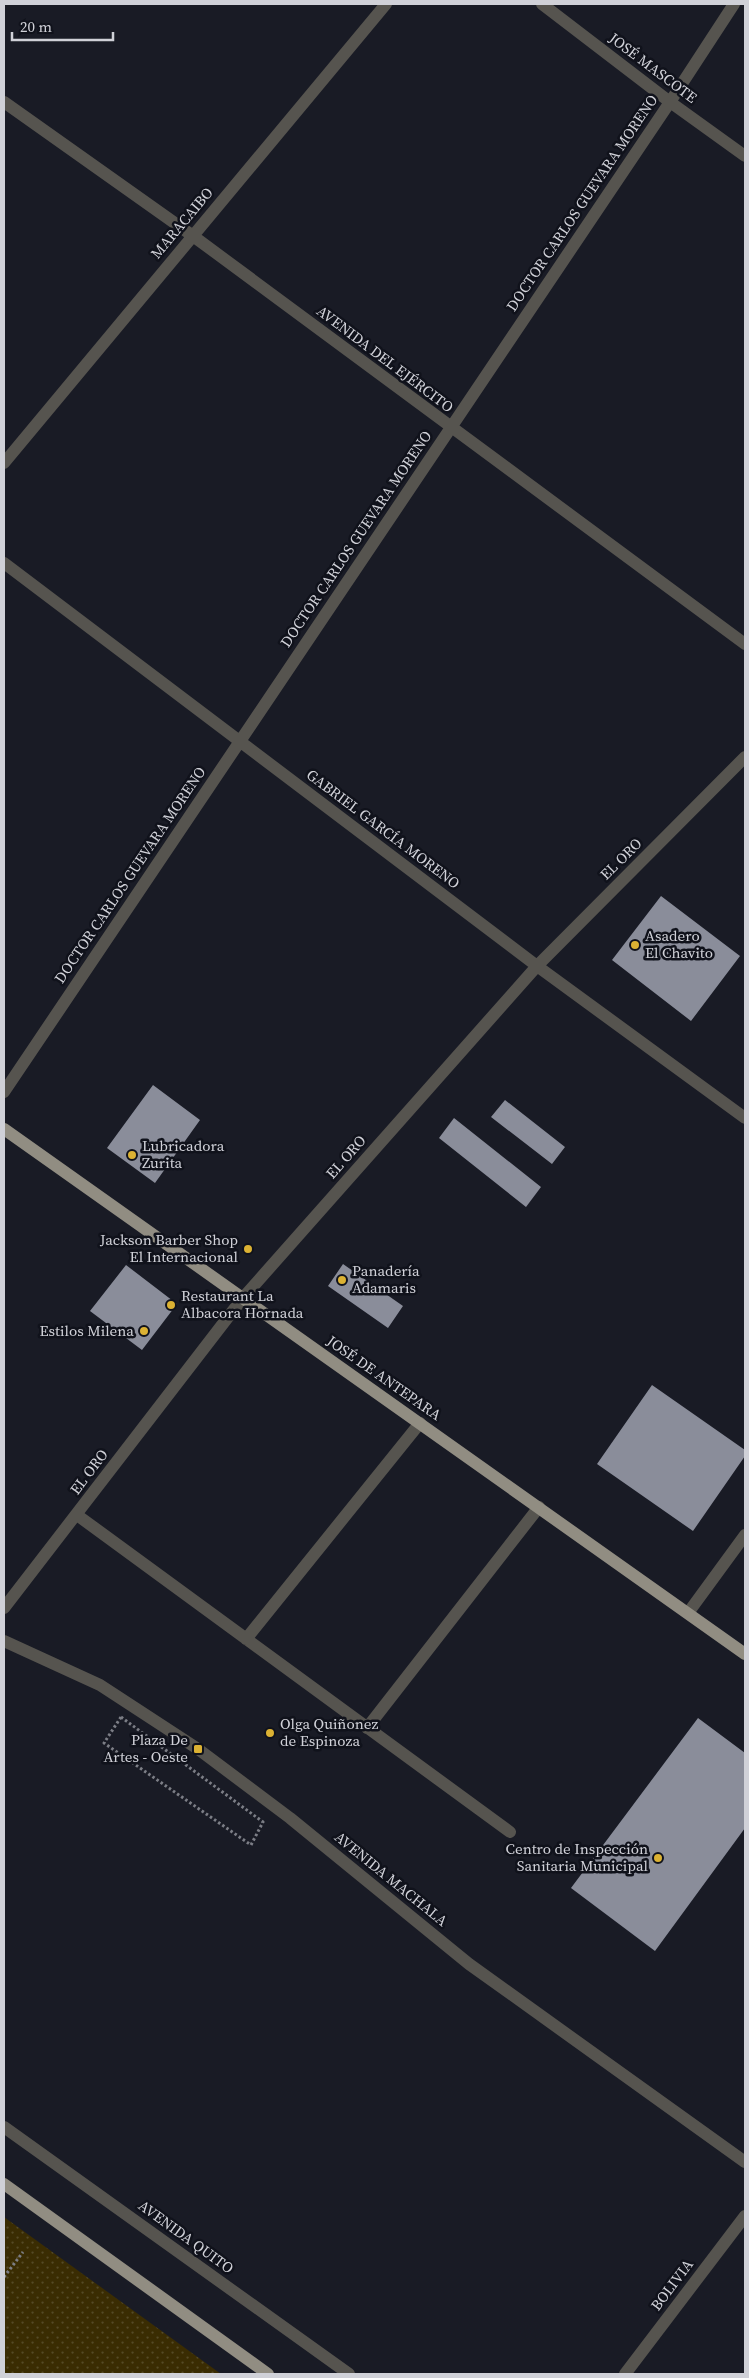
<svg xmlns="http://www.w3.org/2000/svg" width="749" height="2378" font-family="'Source Serif 4',serif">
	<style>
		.grass { fill: url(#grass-dots) }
		.building { fill: #8a8d9a }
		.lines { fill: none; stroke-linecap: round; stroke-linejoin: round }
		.path { stroke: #7c7e86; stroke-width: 3; stroke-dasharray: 2.5 2.5; stroke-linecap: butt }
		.minor { stroke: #56544f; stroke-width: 12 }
		.major { stroke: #918d82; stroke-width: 12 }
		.poi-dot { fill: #dcb233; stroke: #10121b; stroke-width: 2 }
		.labels { text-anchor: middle; stroke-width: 5; stroke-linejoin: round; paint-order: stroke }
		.street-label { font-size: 15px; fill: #d0d1d8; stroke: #10121b }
		.poi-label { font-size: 15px; fill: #d0d1d8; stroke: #10121b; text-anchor: start }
	</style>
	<defs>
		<pattern id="grass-dots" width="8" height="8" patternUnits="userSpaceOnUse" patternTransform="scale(1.25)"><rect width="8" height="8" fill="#3a2c02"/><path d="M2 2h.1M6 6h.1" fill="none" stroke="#554a26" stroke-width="1.8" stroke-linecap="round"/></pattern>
	</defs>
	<rect width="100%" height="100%" fill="#191b25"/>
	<path class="grass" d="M4,2217l217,157h-217z"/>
	<path class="building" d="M661,896l79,60 -49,65 -79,-61z
		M153,1085l47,35 -45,63 -48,-35z
		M505,1100l60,47 -13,17 -61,-47z
		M454,1118l87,69 -15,20 -87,-69z
		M343,1264l60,42 -15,22 -60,-42z
		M126,1265l51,39 -35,46 -52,-39z
		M652,1385l93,65v6l-52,75 -96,-67z
		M698,1718l47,35v75l-90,123 -84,-63z"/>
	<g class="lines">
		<path class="path" d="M121,1717l142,105 -12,23 -147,-102z
			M4,2277l19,-25"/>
		<path class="minor" d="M542,4l128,98 75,54
			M4,102l189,134 552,408
			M4,463l382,-459
			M4,563l533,403 208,152
			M4,1092l666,-990 64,-98
			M77,1515l433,317
			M4,1608l238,-309 295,-333 208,-209
			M688,1613l57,-78
			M246,1639l174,-216
			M4,1641l96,44 98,64 92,69 179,146 276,198
			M367,1728l172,-221
			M4,2127l345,247
			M625,2374l120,-158"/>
		<path class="major" d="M4,1129l741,525
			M4,2184l264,190"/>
	</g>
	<g class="poi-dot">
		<circle cx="635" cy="945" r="5"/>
		<circle cx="132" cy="1155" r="5"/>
		<circle cx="248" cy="1249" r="5"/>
		<circle cx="342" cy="1280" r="5"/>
		<circle cx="171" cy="1305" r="5"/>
		<circle cx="144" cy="1331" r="5"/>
		<circle cx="270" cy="1733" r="5"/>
		<rect x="193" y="1744" width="10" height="10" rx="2.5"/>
		<circle cx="658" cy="1858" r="5"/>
	</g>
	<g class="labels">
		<g class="street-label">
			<text transform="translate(653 68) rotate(37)" y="5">JOSÉ MASCOTE</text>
			<text transform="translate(582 203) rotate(-56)" y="5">DOCTOR CARLOS GUEVARA MORENO</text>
			<text transform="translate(182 223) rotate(-50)" y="5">MARACAIBO</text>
			<text transform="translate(385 359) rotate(37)" y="5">AVENIDA DEL EJÉRCITO</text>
			<text transform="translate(356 539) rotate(-56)" y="5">DOCTOR CARLOS GUEVARA MORENO</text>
			<text transform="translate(383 829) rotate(37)" y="5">GABRIEL GARCÍA MORENO</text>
			<text transform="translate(621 859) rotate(-45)" y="5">EL ORO</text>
			<text transform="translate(130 875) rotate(-56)" y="5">DOCTOR CARLOS GUEVARA MORENO</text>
			<text transform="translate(346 1157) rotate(-49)" y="5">EL ORO</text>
			<text transform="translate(384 1378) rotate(35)" y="5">JOSÉ DE ANTEPARA</text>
			<text transform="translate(89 1472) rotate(-53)" y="5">EL ORO</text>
			<text transform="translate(391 1879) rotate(39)" y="5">AVENIDA MACHALA</text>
			<text transform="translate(186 2237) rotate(36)" y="5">AVENIDA QUITO</text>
			<text transform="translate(672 2285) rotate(-53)" y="5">BOLIVIA</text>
		</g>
		<g class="poi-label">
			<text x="645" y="941">Asadero<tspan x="645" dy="17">El Chavito</tspan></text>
			<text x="142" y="1151">Lubricadora<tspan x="142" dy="17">Zurita</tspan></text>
			<text x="238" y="1245" text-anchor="end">Jackson Barber Shop<tspan x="238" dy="17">El Internacional</tspan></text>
			<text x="352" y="1276">Panadería<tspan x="352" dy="17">Adamaris</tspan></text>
			<text x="181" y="1301">Restaurant La<tspan x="181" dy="17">Albacora Hornada</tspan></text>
			<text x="134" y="1336" text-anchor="end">Estilos Milena</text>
			<text x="280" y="1729">Olga Quiñonez<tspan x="280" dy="17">de Espinoza</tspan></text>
			<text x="188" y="1745" text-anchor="end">Plaza De<tspan x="188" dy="17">Artes - Oeste</tspan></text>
			<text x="648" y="1854" text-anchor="end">Centro de Inspección<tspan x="648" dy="17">Sanitaria Municipal</tspan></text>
		</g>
	</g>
	<rect width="749" height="2378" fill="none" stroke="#d0d1d8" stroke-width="10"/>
	<path d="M12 32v8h101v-8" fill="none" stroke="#d0d1d8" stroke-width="2.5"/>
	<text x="20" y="32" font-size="15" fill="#d0d1d8" stroke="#10121b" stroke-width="4" paint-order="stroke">20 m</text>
</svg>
